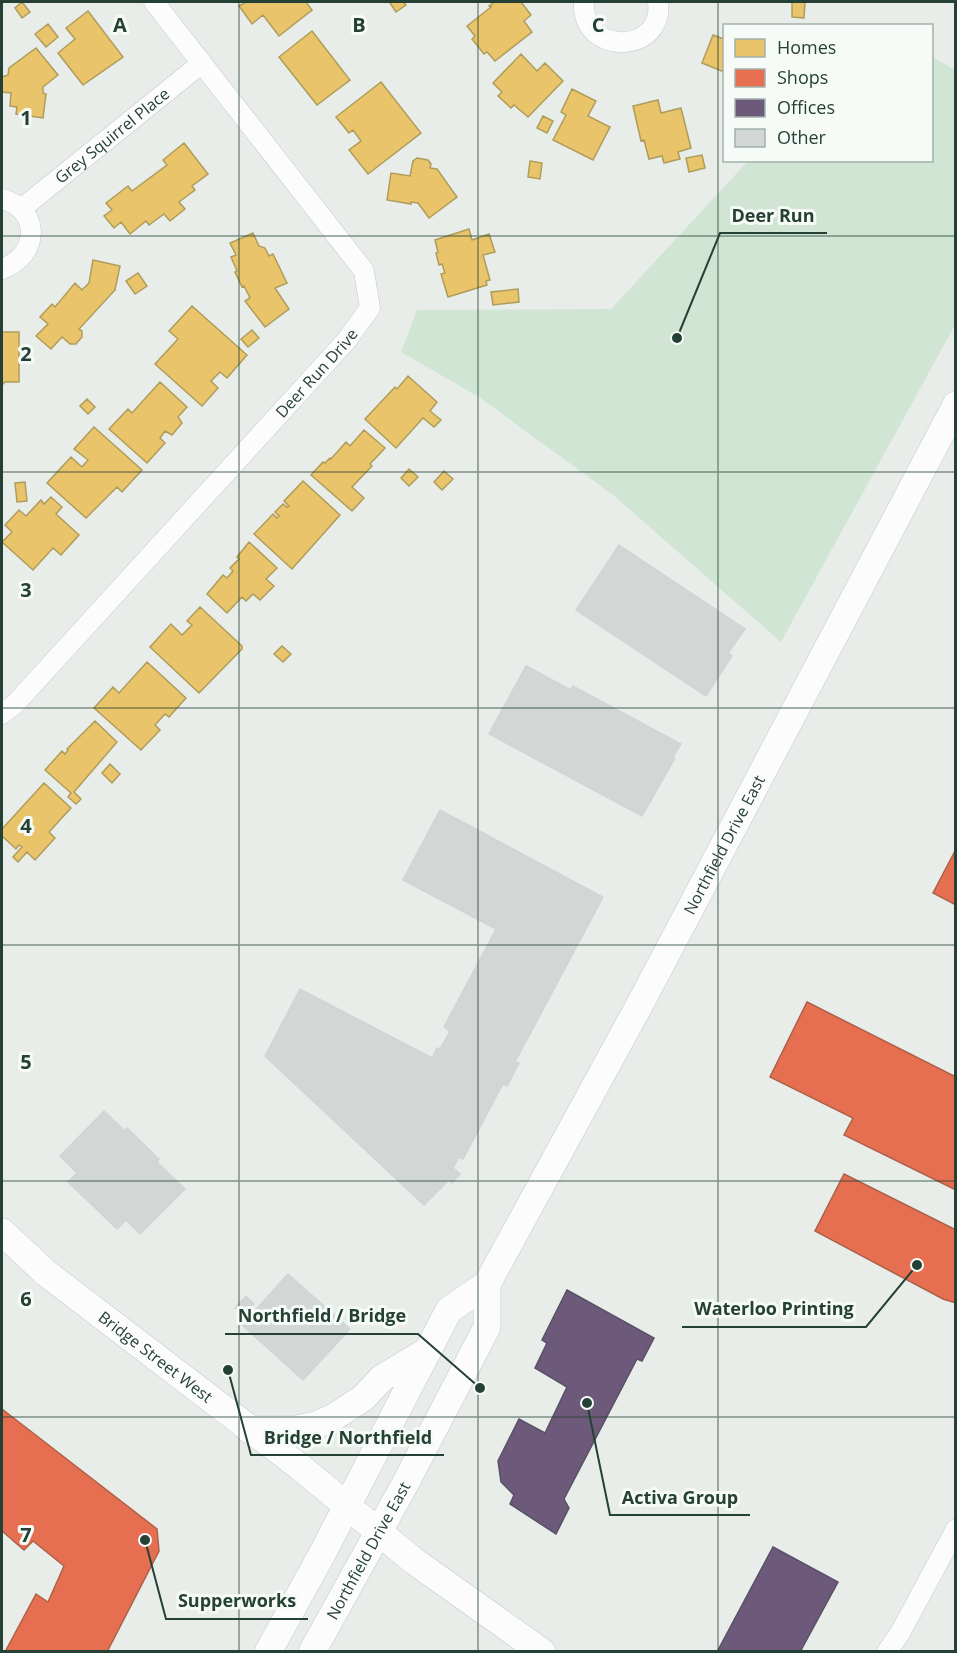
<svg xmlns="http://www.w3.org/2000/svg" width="957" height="1653" font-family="'Open Sans',sans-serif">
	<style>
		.green { fill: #d1e5d5 }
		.homes { fill: #e9c46a; stroke: #ae9d5a; stroke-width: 1.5 }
		.shops { fill: #e76f51; stroke: #ad6149; stroke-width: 1.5 }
		.offices { fill: #6d597a; stroke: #575265; stroke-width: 1.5 }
		.building { fill: #d2d6d4; stroke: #d0d6d3; stroke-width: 1.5 }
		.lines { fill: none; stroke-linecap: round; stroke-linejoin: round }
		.street-casing { stroke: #c5cac7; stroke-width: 21 }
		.secondary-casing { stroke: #c3cac7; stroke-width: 28 }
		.street { stroke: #fcfcfc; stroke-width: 20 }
		.secondary { stroke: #fcfcfc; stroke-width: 27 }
		.grid { fill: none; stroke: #254135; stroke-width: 1.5; stroke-opacity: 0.55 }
		.labels { text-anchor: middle; stroke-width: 6; stroke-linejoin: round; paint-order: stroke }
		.street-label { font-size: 16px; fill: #254135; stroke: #f7fbf8 }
		.grid-label { font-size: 20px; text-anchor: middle; font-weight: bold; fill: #254135; stroke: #f7fbf8; stroke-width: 6; stroke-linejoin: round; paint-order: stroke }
		.leader { fill: none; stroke: #254135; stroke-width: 2 }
		.callout-dot { fill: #254135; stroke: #f7fbf8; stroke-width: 2 }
		.callout-label { font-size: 18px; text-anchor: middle; font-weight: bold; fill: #254135; stroke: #f7fbf8; stroke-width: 6; stroke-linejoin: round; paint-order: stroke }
	</style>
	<rect width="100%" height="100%" fill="#e8edea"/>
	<path class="green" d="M932,57l23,13v255l-174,317 -168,-147 -134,-98 -78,-45 16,-42 194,-1 137,-148 184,-1z"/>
	<path class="homes" d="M22,2l8,10 -8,6 -7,-10z
		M246,2h60l6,8 -33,26 -16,-21 -11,9 -13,-18z
		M392,2h11l3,3 -10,7 -6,-9z
		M495,2h26l10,13 -7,6 8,11 -37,29 -8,-9 -3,2 -12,-15 3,-3 -8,-10 24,-19 -2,-1z
		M792,2h13l-1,16 -12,-1z
		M88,11l35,46 -40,28 -25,-32 17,-14 -9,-11z
		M48,24l10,13 -12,10 -11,-13z
		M312,31l38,49 -33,25 -38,-48z
		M713,35l11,4v33l-22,-9z
		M36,48l22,27 -15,12v6l3,1 -3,24 -27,-4 1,-7 -7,-1 1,-13 -9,-1v-15l6,-2 1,-7z
		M521,54l16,17 8,-8 18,18 -35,36 -14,-12 -3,3 -13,-12 4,-4 -9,-9z
		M381,82l40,51 -53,41 -19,-24 12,-9 -8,-11 -4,3 -13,-16z
		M572,89l24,12 -8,15 22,11 -17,33 -40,-20 13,-25 -5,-3z
		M658,100l3,13 20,-5 10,40 -13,4 2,7 -16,4 -2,-7 -13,3 -5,-19 -3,1 -8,-35z
		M543,116l10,5 -6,12 -10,-5z
		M184,143l24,31 -16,12 3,4 -16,12 6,7 -15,12 -6,-7 -15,11 -3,-4 -16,13 -9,-12 -7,6 -10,-12 8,-6 -6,-7 22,-17 4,5 35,-26 -4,-5z
		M702,155l3,13 -16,4 -3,-14z
		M417,158l11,2 3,4 -1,4 7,1 20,28 -28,21 -11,-15 -7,-1v2l-24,-4 4,-27 19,3 3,-15z
		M530,161l12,2 -2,16 -12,-2z
		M469,229l3,11 17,-6 6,18 -12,3 7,25 -4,1 1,4 -39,12 -7,-23 4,-1 -3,-9 -3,1 -3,-12 2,-1 -3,-12z
		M253,233l6,13 6,2 4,8 4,-2 14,29 -12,5 14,21 -24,18 -20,-26 5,-3 -6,-12 -2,1 -7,-15 2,-1 -6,-14 5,-2 -6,-12z
		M93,260l27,6 -5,24 -36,39 3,2v6l-6,7h-6l-8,-7 -11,12 -15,-13 12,-12 -8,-7 12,-13 3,3 20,-24 7,7 7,-7z
		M138,273l9,13 -12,8 -9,-13z
		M518,289l1,13 -26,3 -2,-13z
		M192,306l55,49 -20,23 -7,-6 -9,9 7,7 -16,18 -47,-42 23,-25 -9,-8z
		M252,330l7,8 -11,9 -7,-8z
		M2,332h17v50h-14l-3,3z
		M408,376l29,26 -7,9 11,9 -7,7 -11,-9 -27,30 -31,-29 30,-32 2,2z
		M160,382l27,25 -9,10 4,6 -10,12 -7,-4 -5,7 5,5 -18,20 -38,-34 19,-20 4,4z
		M87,399l8,8 -7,7 -8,-8z
		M94,427l48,43 -20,22 -5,-5 -31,31 -39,-35 24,-26 11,10 6,-7 -14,-11z
		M364,430l21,18 -15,16 2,2 -20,21 12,11 -12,13 -41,-36 12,-13 2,1 5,-5 1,1 15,-17 4,4z
		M409,469l9,8 -9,9 -8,-8z
		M444,471l9,8 -11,11 -8,-8z
		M303,481l37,34 -48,54 -38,-35 19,-20 4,4 2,-2 -4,-4 8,-8 4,3 2,-1 -5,-5z
		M25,482l2,19 -10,1 -2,-19z
		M51,497l11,10 -6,7 23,21 -18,20 -8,-7 -20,22 -31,-28 10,-10 -7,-7 14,-15 7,6 15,-16 3,4z
		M249,542l28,26 -11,11 8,7 -14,14 -7,-6 -7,7 -4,-4 -15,16 -20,-19 16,-19 4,3 6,-7 -3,-3 9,-9 -2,-2z
		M200,607l42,39v3l-43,44 -49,-46 21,-23 11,11 10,-10 -5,-4z
		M282,646l9,8 -8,8 -9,-8z
		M147,662l39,36 -17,19 -4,-3 -10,11 5,5 -19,20 -47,-42 19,-21 6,6z
		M95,721l22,21 -43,50 7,7 -5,5 -8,-7 3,-4 -26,-23 17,-19 3,3 3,-4 -1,-1z
		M110,764l10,10 -8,9 -10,-10z
		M44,783l27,25 -22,24 6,6 -20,22 -8,-8 -9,10 -5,-5 9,-10 -3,-2 -3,4 -14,-13v-7z"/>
	<path class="shops" d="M956,849v56l-23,-12z
		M807,1002l149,75v113l-112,-55 9,-17 -83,-41z
		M844,1174l112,56v73l-13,-4 -128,-68z
		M2,1409l155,120 2,22 -52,101h-102l31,-58 12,8 16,-36 -31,-25 -9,9 -22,-19z"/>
	<path class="offices" d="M567,1290l87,48 -12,23 -5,-2 -73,140 5,9 -13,26 -46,-30 4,-9 -13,-13 -3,-21 21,-42 26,14 22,-46 -32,-19 12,-25 -5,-3z
		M773,1547l65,35 -38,70h-83z"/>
	<path class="building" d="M619,545l126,84 -17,24 4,3 -26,40 -130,-86z
		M526,666l45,24 2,-4 108,58 -8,13 2,1 -33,58 -153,-82z
		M440,810l163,87 -88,165 4,1 -12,23 -4,-2 -40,75 -4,-2 -6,11 7,6 -8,9 -3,-3 -25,25 -159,-149 35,-67 132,69 5,-10 3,1 10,-18 -6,-4 52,-98 -93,-49z
		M104,1111l21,20 2,-3 32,31 -2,3 28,27 -45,45 -14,-14 -9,9 -49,-47 9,-9 -17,-17z
		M288,1274l62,55 -47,51 -61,-55z
		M246,1296l8,8 -11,12 -8,-8z"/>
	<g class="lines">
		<defs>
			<g id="street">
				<path d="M584,2c-3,55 81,52 74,0"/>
				<path d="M2,199c40,11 37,57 0,70"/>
				<path id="s1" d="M21,209l181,-146"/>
				<path id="s2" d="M2,714l13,-10 331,-363 24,-33 -6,-37 -210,-269"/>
				<path d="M887,1652l13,-19 56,-104"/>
			</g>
			<g id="secondary">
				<path id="s3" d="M2,1232l44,41 254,194 114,94 128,91"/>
				<path d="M248,1429h49l19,-4 18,-8 29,-19 19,-20 45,-27"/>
				<path id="s4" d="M268,1652l53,-96 128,-246 38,-26 153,-280 316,-599"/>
				<path id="s5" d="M312,1652l92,-166 83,-159v-43"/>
			</g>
		</defs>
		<use href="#street" class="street-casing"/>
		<use href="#secondary" class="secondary-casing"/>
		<use href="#street" class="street"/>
		<use href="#secondary" class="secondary"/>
	</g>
	<path class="grid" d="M239,2v1650M478,2v1650M718,2v1650M2,236h954M2,472h954M2,708h954M2,945h954M2,1181h954M2,1417h954"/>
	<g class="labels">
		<g class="street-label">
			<text dy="6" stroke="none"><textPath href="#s1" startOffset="117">Grey Squirrel Place</textPath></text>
			<text dy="6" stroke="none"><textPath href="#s2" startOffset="464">Deer Run Drive</textPath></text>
			<text dy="6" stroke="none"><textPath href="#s4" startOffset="932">Northfield Drive East</textPath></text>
			<text dy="6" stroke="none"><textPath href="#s3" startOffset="198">Bridge Street West</textPath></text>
			<text dy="6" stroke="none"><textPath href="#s5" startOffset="116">Northfield Drive East</textPath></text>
		</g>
	</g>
	<g class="grid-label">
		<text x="120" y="32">A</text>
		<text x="359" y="32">B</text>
		<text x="598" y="32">C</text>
		<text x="26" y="125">1</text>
		<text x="26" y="361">2</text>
		<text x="26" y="597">3</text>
		<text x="26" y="833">4</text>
		<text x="26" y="1069">5</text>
		<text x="26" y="1306">6</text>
		<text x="26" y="1542">7</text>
	</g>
	<path class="leader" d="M677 338L720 233H827M917 1265L866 1327H682M480 1388L418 1334H225M228 1370L251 1455H444M587 1403L610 1515H750M145 1540L166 1619H308"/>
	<g class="callout-dot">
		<circle cx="677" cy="338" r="6"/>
		<circle cx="917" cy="1265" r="6"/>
		<circle cx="480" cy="1388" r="6"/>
		<circle cx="228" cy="1370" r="6"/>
		<circle cx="587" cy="1403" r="6"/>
		<circle cx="145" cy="1540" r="6"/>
	</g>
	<g class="callout-label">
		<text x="773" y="222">Deer Run</text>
		<text x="774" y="1315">Waterloo Printing</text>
		<text x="322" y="1322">Northfield / Bridge</text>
		<text x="348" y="1444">Bridge / Northfield</text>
		<text x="680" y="1504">Activa Group</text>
		<text x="237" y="1607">Supperworks</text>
	</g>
	<rect width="957" height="1653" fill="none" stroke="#254135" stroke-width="6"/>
	<rect x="723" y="24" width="210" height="138" fill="#f7fbf8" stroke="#a3b1aa" stroke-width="1.5"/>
	<rect x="735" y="39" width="30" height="18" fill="#e9c46a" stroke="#a3b1aa" stroke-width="1.5"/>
	<text x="777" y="54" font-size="18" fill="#254135">Homes</text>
	<rect x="735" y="69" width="30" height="18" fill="#e76f51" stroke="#a3b1aa" stroke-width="1.5"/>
	<text x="777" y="84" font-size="18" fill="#254135">Shops</text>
	<rect x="735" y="99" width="30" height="18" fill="#6d597a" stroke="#a3b1aa" stroke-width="1.5"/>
	<text x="777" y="114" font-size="18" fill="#254135">Offices</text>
	<rect x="735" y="129" width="30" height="18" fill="#d2d6d4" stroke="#a3b1aa" stroke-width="1.5"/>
	<text x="777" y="144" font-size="18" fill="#254135">Other</text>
</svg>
